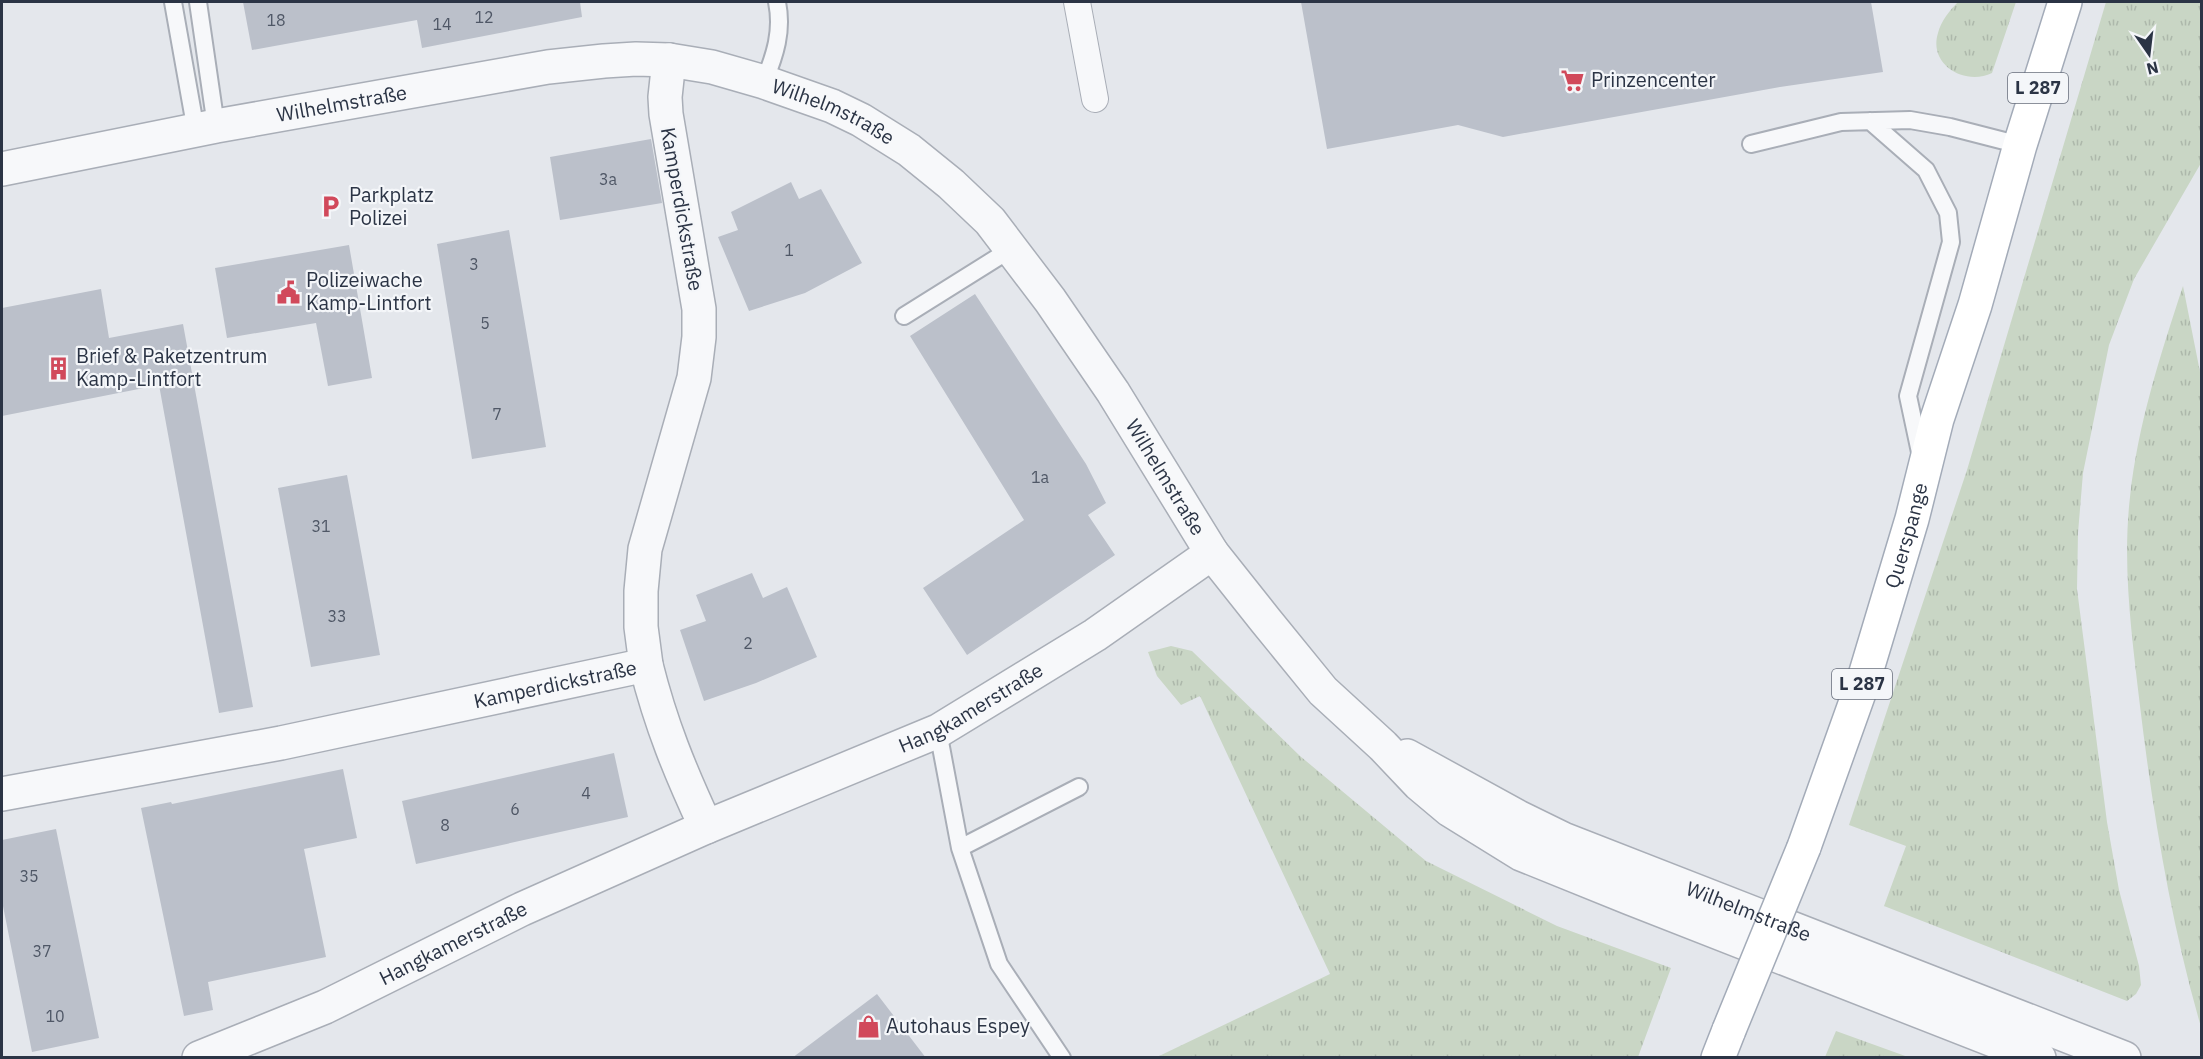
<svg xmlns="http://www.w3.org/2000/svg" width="2203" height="1059" font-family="'IBM Plex Sans',sans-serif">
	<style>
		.grass { fill: url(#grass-tufts) }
		.building { fill: #bbc0ca }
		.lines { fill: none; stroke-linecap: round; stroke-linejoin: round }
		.service-casing { stroke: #a9aeb7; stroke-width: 20 }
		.pedestrian-casing { stroke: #a9aeb7; stroke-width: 28 }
		.minor-casing { stroke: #a9aeb7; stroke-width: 36 }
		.tertiary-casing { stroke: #a9aeb7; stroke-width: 36 }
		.primary-casing { stroke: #a3abb8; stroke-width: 36 }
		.service { stroke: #f7f8fa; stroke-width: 16 }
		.pedestrian { stroke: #f7f8fa; stroke-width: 26 }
		.minor { stroke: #f7f8fa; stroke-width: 33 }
		.tertiary { stroke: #f7f8fa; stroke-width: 33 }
		.primary { stroke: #fff; stroke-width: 33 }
		.primary-bridge-casing { stroke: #a3abb8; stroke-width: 36; stroke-linecap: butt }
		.primary-bridge { stroke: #fff; stroke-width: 33 }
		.labels { text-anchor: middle; stroke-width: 4.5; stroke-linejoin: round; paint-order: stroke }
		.number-label { font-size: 16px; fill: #4f5766 }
		.shield { fill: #f4f6f9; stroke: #676e7b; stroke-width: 1.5 }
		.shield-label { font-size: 18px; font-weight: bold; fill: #2b3445 }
		.poi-label { font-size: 20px; fill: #2b3445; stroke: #f4f6f9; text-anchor: start }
		.street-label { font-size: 20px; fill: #2b3445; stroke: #f4f6f9 }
	</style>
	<defs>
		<pattern id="grass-tufts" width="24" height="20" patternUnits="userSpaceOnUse" patternTransform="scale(1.5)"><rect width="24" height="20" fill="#c9d6c5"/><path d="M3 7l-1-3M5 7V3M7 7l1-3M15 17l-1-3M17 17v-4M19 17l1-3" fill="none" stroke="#adb8ab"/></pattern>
	</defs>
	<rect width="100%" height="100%" fill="#e4e7ec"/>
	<path class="grass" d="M1958,2h58l-24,71c-27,13 -64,-8 -54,-40 3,-12 12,-23 20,-31z
		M2106,2h96l-1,161 -67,116 -25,66 -26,128 -5,60 -1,56 30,233 12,68 20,76 2,19 -5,9 -9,7 -243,-95 22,-60 -57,-21 118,-355z
		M2183,286l19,96 -1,645c-30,-104 -48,-213 -61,-321 -8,-69 -18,-139 -10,-209 8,-73 30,-141 53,-211z
		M1171,646l21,5 108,105 126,105 131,65 114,42 -33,89h-481l173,-83 -130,-278 -19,9 -24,-29 -9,-24z
		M1836,1031l72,26h-83z"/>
	<path class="building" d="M243,2h337l2,15 -160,31 -5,-28 -165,30z
		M1301,2h570l12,70 -103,15 -277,50 -45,-12 -131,24z
		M651,139l11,64 -102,17 -10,-63z
		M791,182l8,17 22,-10 41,74 -57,30 -56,18 -31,-74 20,-7 -7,-18z
		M509,230l37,217 -74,12 -35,-215z
		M349,245l23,133 -44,8 -12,-63 -89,15 -12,-70z
		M101,289l8,49 74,-14 70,383 -34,6 -60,-328 -157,31v-108z
		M975,294l111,170 20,39 -18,12 27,40 -148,100 -44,-67 101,-68 -114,-184z
		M347,475l33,180 -69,12 -33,-179z
		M752,573l11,25 24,-11 30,70 -61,26 -52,18 -24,-71 26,-9 -10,-26z
		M614,753l14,64 -212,47 -14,-63z
		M343,769l14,69 -53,11 22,108 -118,25 5,28 -29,6 -43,-208 30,-6 1,2z
		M56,829l43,209 -67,14 -30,-151v-61z
		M877,994l49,64h-134z"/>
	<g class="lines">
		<defs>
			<path id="service" d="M173,2l23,129
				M198,2l18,124
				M764,82c11,-27 19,-51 13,-80
				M1870,121l56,49 22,43 3,29 -43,154 13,61
				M1751,144l90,-22 69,-2 40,7 70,18
				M904,316l107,-67
				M938,731l22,117 39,116 63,94
				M960,848l119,-61"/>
			<path id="pedestrian" d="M1077,2l18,97"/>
			<g id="minor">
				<path d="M646,665c15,60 34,106 60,162"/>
				<path id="s1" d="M2,794l279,-51 365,-78 -5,-38v-36l4,-42 49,-171 5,-41v-28l-33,-195 -1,-17 4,-37"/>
				<path id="s2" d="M199,1058l126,-51 197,-98 184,-82 232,-96 157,-96 117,-82"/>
			</g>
			<g id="tertiary">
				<path id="s3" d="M2,169l214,-43 332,-59 56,-6 32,-2 33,1 43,7 52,15 68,24 29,14 48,30 42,34 39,37 60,79 63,92 99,161 54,68 57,70 60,55 36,38 31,26 71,44 109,44 409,160"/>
				<path id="s4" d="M1407,756l111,61 45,22 561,219"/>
			</g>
			<g id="primary">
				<path id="s5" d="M1804,847l60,-168 48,-160 25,-100 38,-114 45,-160 45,-143"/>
				<path d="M1718,1058l11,-28"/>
			</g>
		</defs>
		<use href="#service" class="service-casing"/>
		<use href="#pedestrian" class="pedestrian-casing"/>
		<use href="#minor" class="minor-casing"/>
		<use href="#tertiary" class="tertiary-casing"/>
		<use href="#primary" class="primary-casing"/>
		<use href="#service" class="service"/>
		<use href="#pedestrian" class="pedestrian"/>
		<use href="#minor" class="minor"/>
		<use href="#tertiary" class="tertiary"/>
		<use href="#primary" class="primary"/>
		<defs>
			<path id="primary-bridge" d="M1729,1030l75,-183"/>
		</defs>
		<use href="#primary-bridge" class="primary-bridge-casing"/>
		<use href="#primary-bridge" class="primary-bridge"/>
	</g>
	<defs>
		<symbol id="supermarket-bare" viewBox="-9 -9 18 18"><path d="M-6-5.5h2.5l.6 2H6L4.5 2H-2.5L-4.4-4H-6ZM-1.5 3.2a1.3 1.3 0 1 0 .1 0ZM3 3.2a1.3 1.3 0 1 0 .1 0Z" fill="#d1495b" stroke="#f4f6f9" stroke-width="2.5" paint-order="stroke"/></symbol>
		<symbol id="parking-bare" viewBox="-9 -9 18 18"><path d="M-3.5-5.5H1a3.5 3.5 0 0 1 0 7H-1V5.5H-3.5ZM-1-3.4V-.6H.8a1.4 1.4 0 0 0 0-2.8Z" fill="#d1495b" stroke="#f4f6f9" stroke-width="2.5" paint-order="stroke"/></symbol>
		<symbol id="civic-bare" viewBox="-9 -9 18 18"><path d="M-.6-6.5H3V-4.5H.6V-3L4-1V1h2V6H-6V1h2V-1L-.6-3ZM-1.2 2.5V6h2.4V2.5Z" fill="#d1495b" stroke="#f4f6f9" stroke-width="2.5" paint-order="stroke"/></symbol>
		<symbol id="building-bare" viewBox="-9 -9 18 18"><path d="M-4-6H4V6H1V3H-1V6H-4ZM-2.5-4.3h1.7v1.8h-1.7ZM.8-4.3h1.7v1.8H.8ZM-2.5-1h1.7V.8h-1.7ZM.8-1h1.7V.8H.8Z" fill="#d1495b" stroke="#f4f6f9" stroke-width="2.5" paint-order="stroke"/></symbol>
		<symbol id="shop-bare" viewBox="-9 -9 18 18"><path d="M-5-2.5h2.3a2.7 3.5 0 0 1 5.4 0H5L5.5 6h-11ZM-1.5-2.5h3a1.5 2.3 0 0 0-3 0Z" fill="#d1495b" stroke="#f4f6f9" stroke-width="2.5" paint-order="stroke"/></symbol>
	</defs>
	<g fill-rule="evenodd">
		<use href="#supermarket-bare" x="1556" y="64" width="33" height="33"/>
		<use href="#parking-bare" x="314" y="190" width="33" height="33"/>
		<use href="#civic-bare" x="272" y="276" width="33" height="33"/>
		<use href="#building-bare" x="42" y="352" width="33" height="33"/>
		<use href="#shop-bare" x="852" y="1010" width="33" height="33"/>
	</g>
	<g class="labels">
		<g class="number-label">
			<text x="484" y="23">12</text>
			<text x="276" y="26">18</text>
			<text x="442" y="30">14</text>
			<text x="608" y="185">3a</text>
			<text x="789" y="256">1</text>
			<text x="474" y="270">3</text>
			<text x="485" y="329">5</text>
			<text x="497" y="420">7</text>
			<text x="1040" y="483">1a</text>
			<text x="321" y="532">31</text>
			<text x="337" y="622">33</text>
			<text x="748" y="649">2</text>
			<text x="586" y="799">4</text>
			<text x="515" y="815">6</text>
			<text x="445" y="831">8</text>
			<text x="29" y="882">35</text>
			<text x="42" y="957">37</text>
			<text x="55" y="1022">10</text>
		</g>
		<g class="shield">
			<rect x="2008" y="73" width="60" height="30" rx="4.5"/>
			<rect x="1832" y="669" width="60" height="30" rx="4.5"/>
		</g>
		<g class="shield-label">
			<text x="2038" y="94">L 287</text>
			<text x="1862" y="690">L 287</text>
		</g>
		<g class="poi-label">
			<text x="1591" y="87">Prinzencenter</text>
			<text x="349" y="202">Parkplatz<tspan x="349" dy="23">Polizei</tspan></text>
			<text x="306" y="287">Polizeiwache<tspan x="306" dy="23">Kamp-Lintfort</tspan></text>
			<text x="76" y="363">Brief &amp; Paketzentrum<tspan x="76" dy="23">Kamp-Lintfort</tspan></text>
			<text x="886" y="1033">Autohaus Espey</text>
		</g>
		<g class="street-label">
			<text dy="7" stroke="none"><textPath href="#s3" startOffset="346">Wilhelmstraße</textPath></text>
			<text dy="7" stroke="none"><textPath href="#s3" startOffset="850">Wilhelmstraße</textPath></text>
			<text transform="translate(682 209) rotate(80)" y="7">Kamperdickstraße</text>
			<text dy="7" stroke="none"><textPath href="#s3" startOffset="1354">Wilhelmstraße</textPath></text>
			<text dy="7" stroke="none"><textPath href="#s5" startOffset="328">Querspange</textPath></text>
			<text dy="7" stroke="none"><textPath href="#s1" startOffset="564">Kamperdickstraße</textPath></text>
			<text dy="7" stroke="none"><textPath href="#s2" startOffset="848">Hangkamerstraße</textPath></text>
			<text dy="7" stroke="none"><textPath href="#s4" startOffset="376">Wilhelmstraße</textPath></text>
			<text dy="7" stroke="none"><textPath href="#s2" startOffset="279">Hangkamerstraße</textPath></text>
		</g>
	</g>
	<rect width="2203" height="1059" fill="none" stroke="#2b3445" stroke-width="6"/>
	<g transform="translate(2149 54) rotate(166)" stroke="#f4f6f9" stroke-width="4.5" paint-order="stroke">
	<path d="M0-4.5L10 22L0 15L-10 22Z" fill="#2b3445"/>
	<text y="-9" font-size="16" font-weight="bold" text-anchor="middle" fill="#2b3445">N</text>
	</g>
</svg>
